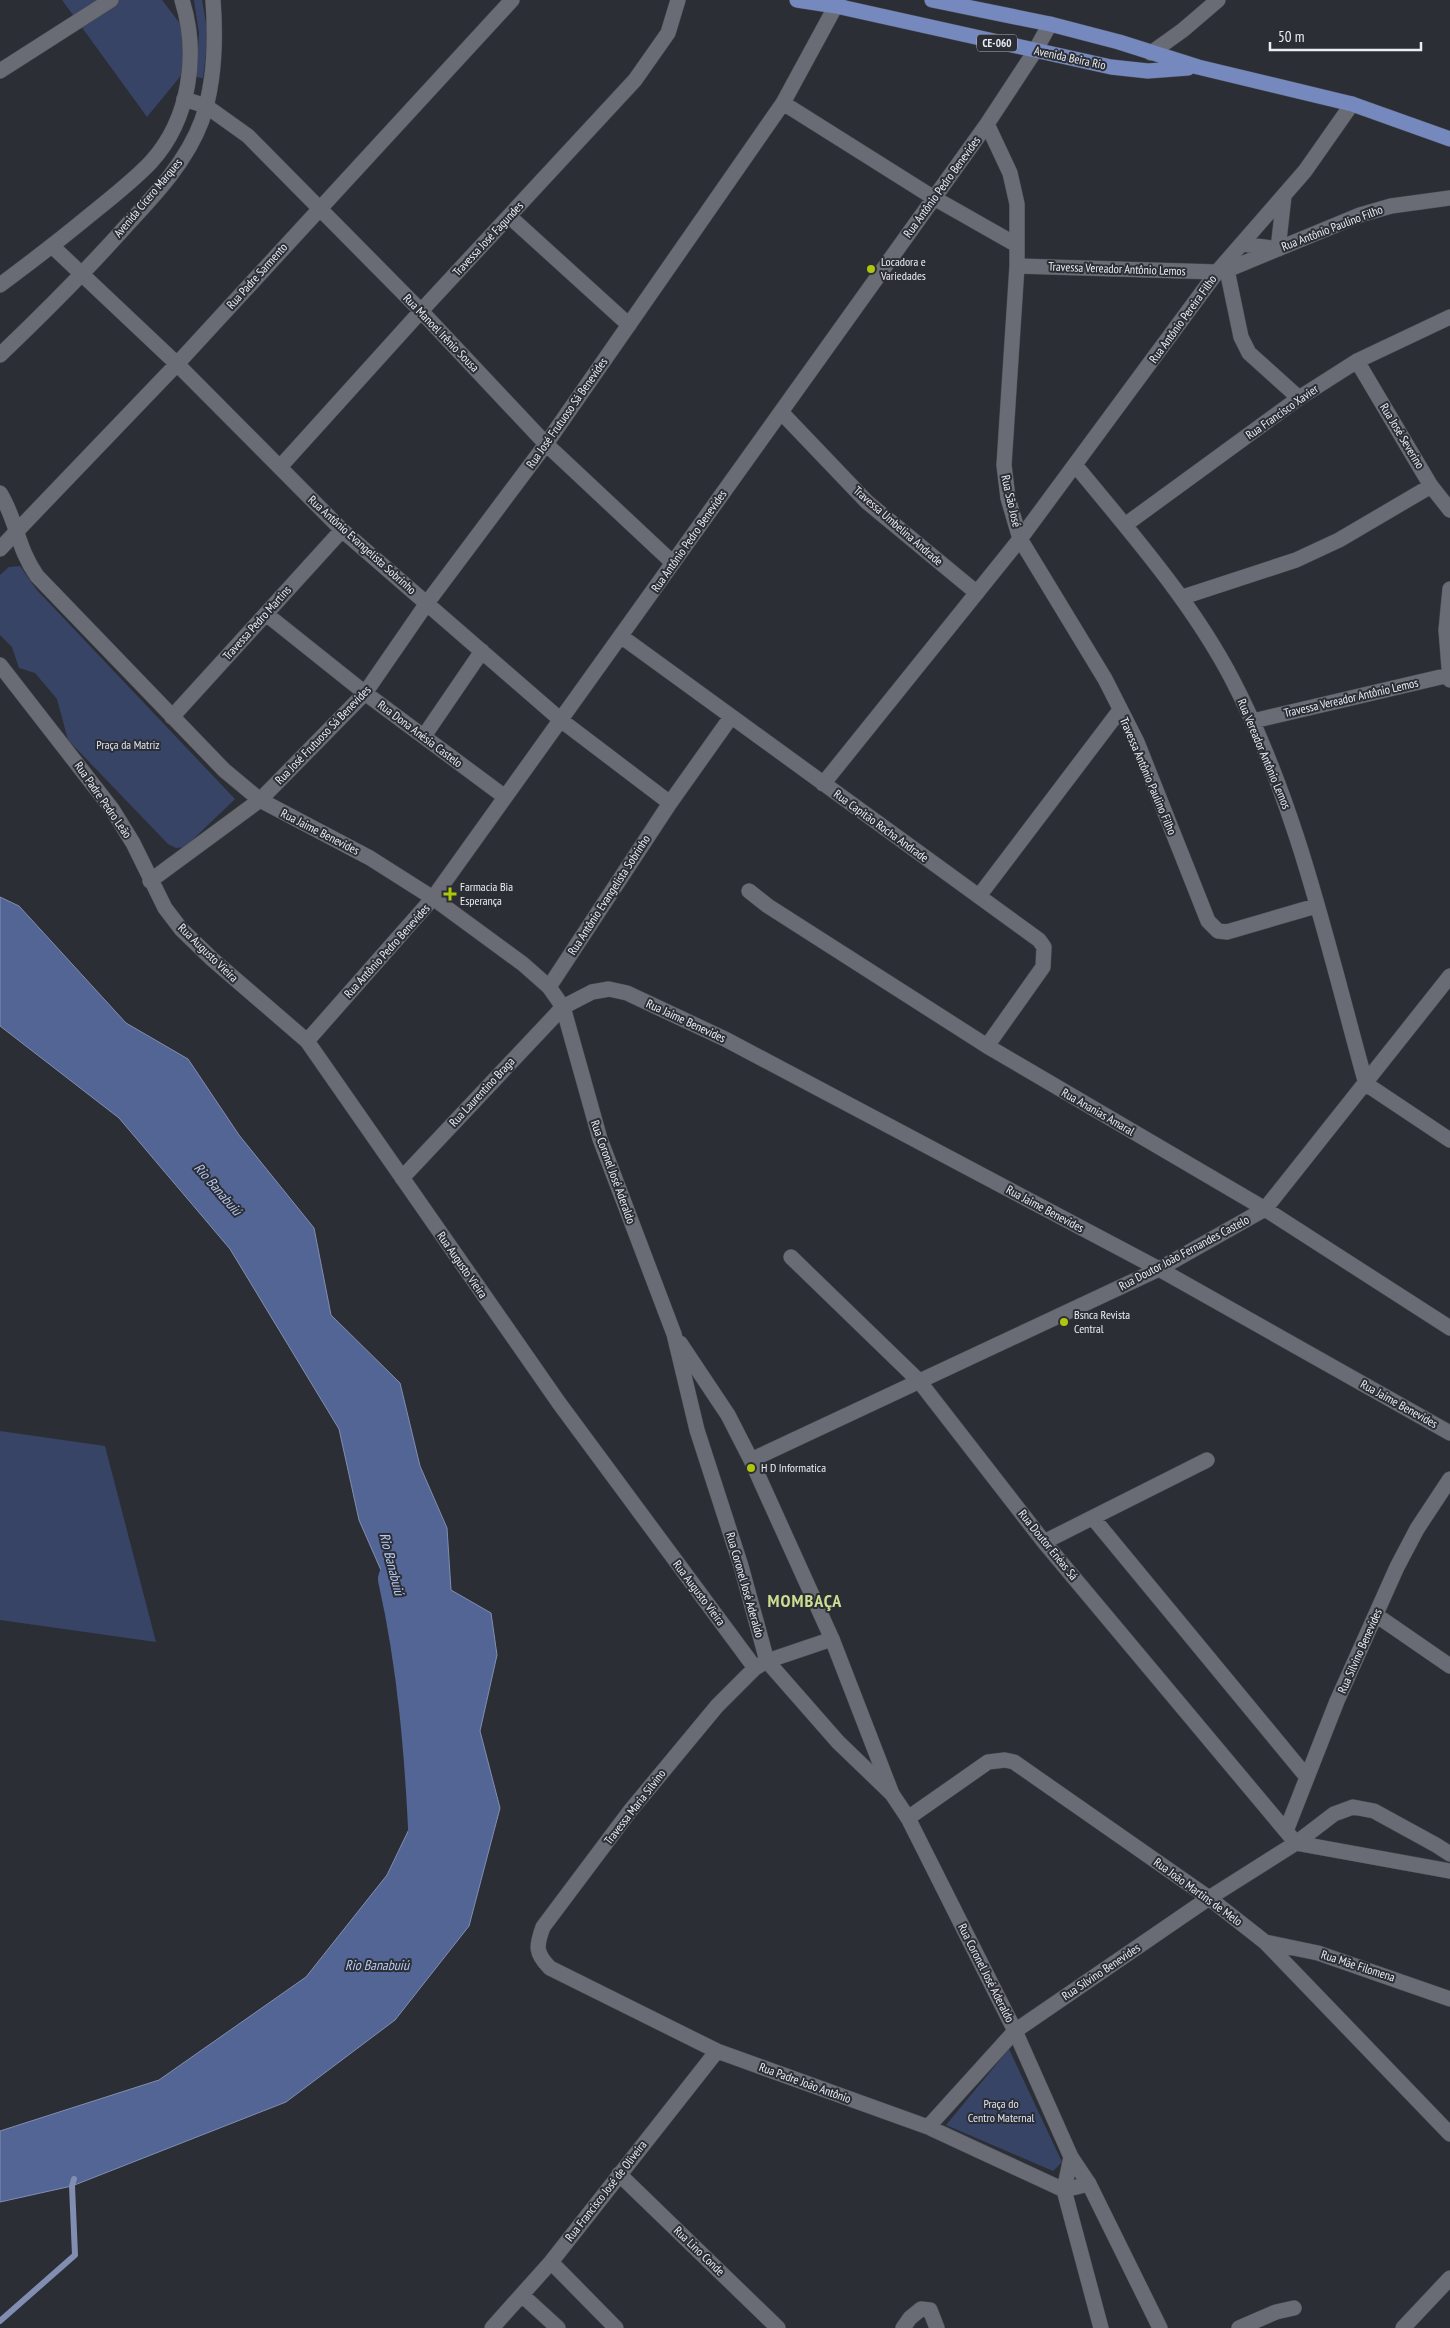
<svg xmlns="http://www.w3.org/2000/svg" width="1450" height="2328" font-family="'PT Sans Narrow',sans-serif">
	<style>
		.green { fill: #384465 }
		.water { fill: #536595; stroke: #818eb1 }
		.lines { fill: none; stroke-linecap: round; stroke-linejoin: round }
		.stream { stroke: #818eb1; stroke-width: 6 }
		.river { stroke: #536595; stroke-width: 36 }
		.street-casing { stroke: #484a50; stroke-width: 16 }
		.secondary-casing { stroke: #484a50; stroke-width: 16 }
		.primary-casing { stroke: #484a50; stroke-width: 16 }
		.street { stroke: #696c74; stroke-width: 15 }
		.secondary { stroke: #696c74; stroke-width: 15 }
		.primary { stroke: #7689be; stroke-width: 15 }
		.poi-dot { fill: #aec60b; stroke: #2b2e35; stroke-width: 2 }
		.labels { text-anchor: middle; stroke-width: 4; stroke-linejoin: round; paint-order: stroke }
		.shield { fill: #2b2e35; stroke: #b1b4b9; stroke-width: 1 }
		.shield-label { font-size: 11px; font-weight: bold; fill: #ebedf2 }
		.street-label { font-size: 12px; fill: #ebedf2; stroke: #2b2e35 }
		.poi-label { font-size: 12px; fill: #ebedf2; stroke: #2b2e35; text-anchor: start }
		.park-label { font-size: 12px; fill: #dee4f3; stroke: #2b2e35 }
		.water-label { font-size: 14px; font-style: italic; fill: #b8c9f6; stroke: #2b2e35 }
		.district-label { font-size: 18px; font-weight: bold; letter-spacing: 1px; fill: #cddd91; stroke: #2b2e35 }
	</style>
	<rect width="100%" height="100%" fill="#2b2e35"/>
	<path class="green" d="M62,0h100l36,47 1,-14 -5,-33h8l6,35 -5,43 -8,-1 2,-21 -50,61z
		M20,566l16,23 199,210 -50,48 -9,1 -8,-4 -100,-104 -11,-41 -22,-26 -16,-5 -7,-21 -12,-12v-60l9,-8z
		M0,1431l105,15 51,196 -156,-22z
		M1009,2049l53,113 -9,9 -107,-46z"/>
	<path class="water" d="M0,897l19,9 107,117 62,36 51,76 75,93 17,87 69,68 20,83 27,62 4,62 40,23 6,42 -17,76 20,77 -31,118 -74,94 -109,82 -214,84 -72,16v-71l159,-51 147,-103 81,-102 50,-104 -10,-96 -68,-155 -20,-91 -109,-180 -111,-131 -119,-92z"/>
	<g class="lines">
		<path class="stream" d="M0,2321l75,-66 -3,-69 2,-7"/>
		<path class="river" d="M396,1579c20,89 27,178 31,269"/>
		<defs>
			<path id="street" d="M1151,53l32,-23 35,-30
				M0,71l111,-71
				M184,99l22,7 42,30 173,175 125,133 127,119
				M783,103l151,95 81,46
				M987,124l23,49 7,31v62l-13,199 4,33 12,41 85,140 32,63 71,179 10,10 9,1 89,-26
				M509,216l120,109
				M1243,244l35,5 6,-53
				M52,246l125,118 165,166 220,191 108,82
				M1017,266l200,6 10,-2 133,-55 31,-9 59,-8
				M1227,270l14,67 8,16 50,45
				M1357,361l74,125 19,24
				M781,412l86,90 110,91
				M1076,466c56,68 115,135 156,213 66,127 96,269 134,405l84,56
				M280,467l141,-156 214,-231 33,-47 10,-33
				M1125,525l174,-127 58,-37 93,-44
				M15,533l162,-169 335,-364
				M1450,589l-4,41 4,50
				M1183,597l113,-37 43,-20 92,-54
				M266,614l99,79 140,104
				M622,637l417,303 5,7 -1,20 -56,79
				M0,665l112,144 21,34 32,65 16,21 31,30 95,82 252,362 196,265
				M172,717l170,-187
				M1253,721l196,-46
				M424,736l58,-85
				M823,784l197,-245 197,-267 88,-101 47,-67
				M150,881l110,-81 105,-107 62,-90 119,-159 237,-341 56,-103
				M749,891l19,15 219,140 278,163 185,119
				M979,896l141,-186
				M549,987l121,-184 61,-86
				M307,1041l126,-143 554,-774 48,-73 15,-27
				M402,1178l161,-171
				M791,1257l128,124 125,161 252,301
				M1159,1269l106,-60 185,-233
				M1093,1518l213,258
				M1044,1542l163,-82
				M1376,1615l74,51
				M832,1639l-65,22 -12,7 -38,38 -87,105 -87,116c-7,19 -8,26 7,41l167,83 211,76 136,63 25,-6
				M908,1818l80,-56 17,-2 9,2 195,136 56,44 185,192
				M1286,1831l51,-130 60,-134 20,-38 33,-50
				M1296,1843l154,28
				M1265,1942l53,11 132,46
				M928,2127l87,-96 194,-133 87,-55 38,-29 19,-7 21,4 62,34 14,9
				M619,2174l159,154
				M551,2262l65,66
				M523,2296l35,32
				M492,2328l59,-66 166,-211
				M903,2328l7,-10 11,-9 9,1 7,18
				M1239,2328l37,-16 18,-4
				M1403,2328l47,-50"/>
			<path id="secondary" d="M0,285c31,-23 61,-46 90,-70 21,-17 43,-34 61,-53 39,-43 48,-108 31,-162
				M0,355c44,-42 87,-85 127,-130 29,-31 60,-64 75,-105 13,-38 14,-80 11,-120
				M0,493c17,27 17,55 37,83l187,194 36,30 110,58 63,40 90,66 26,23 14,20 37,132 74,195 23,96 44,136 26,95 71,81 54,52
				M0,549l15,-16
				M563,1007l29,-15 17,-3 18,4 98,46 434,230 291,164
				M680,1343l48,72 23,45 81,179 60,155 16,24 107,213 56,126 18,27 71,144
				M751,1460l408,-191
				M1071,2157l-7,33 37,138"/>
			<path id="primary" d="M797,0l39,6 275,61 37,4 40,-3
				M932,0l118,24 69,18 79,25 154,37 98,35"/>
		</defs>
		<use href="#street" class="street-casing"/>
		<use href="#secondary" class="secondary-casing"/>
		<use href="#primary" class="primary-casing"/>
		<use href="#street" class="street"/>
		<use href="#secondary" class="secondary"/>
		<use href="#primary" class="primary"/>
	</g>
	<g class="poi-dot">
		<circle cx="871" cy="269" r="5"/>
		<path d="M447.5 886.5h5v5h5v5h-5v5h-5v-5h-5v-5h5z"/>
		<circle cx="1064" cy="1322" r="5"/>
		<circle cx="751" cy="1468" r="5"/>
	</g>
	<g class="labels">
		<rect class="shield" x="977" y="34.5" width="40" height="17" rx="4"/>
		<g class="shield-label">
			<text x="997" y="47">CE-060</text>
		</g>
		<g class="street-label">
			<text transform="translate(1070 58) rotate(12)" y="4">Avenida Beira Rio</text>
			<text transform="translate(942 187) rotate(-54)" y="4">Rua Antônio Pedro Benevides</text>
			<text transform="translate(148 198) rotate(-50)" y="4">Avenida Cícero Marques</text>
			<text transform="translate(1332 228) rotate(-21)" y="4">Rua Antônio Paulino Filho</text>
			<text transform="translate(488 239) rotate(-47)" y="4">Travessa José Fagundes</text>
			<text transform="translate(1117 269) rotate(2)" y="4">Travessa Vereador Antônio Lemos</text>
			<text transform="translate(257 276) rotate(-48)" y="4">Rua Padre Sarmento</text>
			<text transform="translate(1183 319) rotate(-54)" y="4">Rua Antônio Pereira Filho</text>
			<text transform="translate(441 333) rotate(46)" y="4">Rua Manoel Irênio Sousa</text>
			<text transform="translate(1282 412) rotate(-35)" y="4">Rua Francisco Xavier</text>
			<text transform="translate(567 413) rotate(-55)" y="4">Rua José Frutuoso Sá Benevides</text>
			<text transform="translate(1402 436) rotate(59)" y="4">Rua José Severino</text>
			<text transform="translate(1011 501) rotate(77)" y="4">Rua São José</text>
			<text transform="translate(898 526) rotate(41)" y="4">Travessa Umbelina Andrade</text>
			<text transform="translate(689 541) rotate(-55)" y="4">Rua Antônio Pedro Benevides</text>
			<text transform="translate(362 545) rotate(42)" y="4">Rua Antônio Evangelista Sobrinho</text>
			<text transform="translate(257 623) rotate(-48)" y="4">Travessa Pedro Martins</text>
			<text transform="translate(1351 698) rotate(-13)" y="4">Travessa Vereador Antônio Lemos</text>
			<text transform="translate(420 734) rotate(37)" y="4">Rua Dona Anésia Castelo</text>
			<text transform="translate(323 735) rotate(-46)" y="4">Rua José Frutuoso Sá Benevides</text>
			<text transform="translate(1264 754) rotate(67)" y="4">Rua Vereador Antônio Lemos</text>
			<text transform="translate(1148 776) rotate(67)" y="4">Travessa Antônio Paulino Filho</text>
			<text transform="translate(103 800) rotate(55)" y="4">Rua Padre Pedro Leão</text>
			<text transform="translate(881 826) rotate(36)" y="4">Rua Capitão Rocha Andrade</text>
			<text transform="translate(320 832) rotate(27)" y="4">Rua Jaime Benevides</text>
			<text transform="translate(609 895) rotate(-57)" y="4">Rua Antônio Evangelista Sobrinho</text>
			<text transform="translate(387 951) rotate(-48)" y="4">Rua Antônio Pedro Benevides</text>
			<text transform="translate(208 953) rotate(44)" y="4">Rua Augusto Vieira</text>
			<text transform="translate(686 1021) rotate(25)" y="4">Rua Jaime Benevides</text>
			<text transform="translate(482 1092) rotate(-47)" y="4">Rua Laurentino Braga</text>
			<text transform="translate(1098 1112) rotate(30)" y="4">Rua Ananias Amaral</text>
			<text transform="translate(613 1172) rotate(70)" y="4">Rua Coronel José Aderaldo</text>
			<text transform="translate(1045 1209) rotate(28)" y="4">Rua Jaime Benevides</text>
			<text transform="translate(1184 1253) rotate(-28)" y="4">Rua Doutor João Fernandes Castelo</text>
			<text transform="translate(462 1265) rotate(55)" y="4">Rua Augusto Vieira</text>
			<text transform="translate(1399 1404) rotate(29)" y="4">Rua Jaime Benevides</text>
			<text transform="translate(1048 1545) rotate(51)" y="4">Rua Doutor Enéas Sá</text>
			<text transform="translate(745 1585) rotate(74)" y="4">Rua Coronel José Aderaldo</text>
			<text transform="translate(699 1593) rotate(53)" y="4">Rua Augusto Vieira</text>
			<text transform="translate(1360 1651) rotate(-66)" y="4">Rua Silvino Benevides</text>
			<text transform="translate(635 1807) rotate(-52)" y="4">Travessa Maria Silvino</text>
			<text transform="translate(1198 1892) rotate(36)" y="4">Rua João Martins de Melo</text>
			<text transform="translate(1358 1966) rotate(18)" y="4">Rua Mãe Filomena</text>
			<text transform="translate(1101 1972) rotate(-34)" y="4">Rua Silvino Benevides</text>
			<text transform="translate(986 1973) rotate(63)" y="4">Rua Coronel José Aderaldo</text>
			<text transform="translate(805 2083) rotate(20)" y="4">Rua Padre João Antônio</text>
			<text transform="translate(606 2191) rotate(-52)" y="4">Rua Francisco José de Oliveira</text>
			<text transform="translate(699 2251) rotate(44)" y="4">Rua Lino Conde</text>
		</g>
		<g class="poi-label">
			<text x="881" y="266">Locadora e<tspan x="881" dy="14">Variedades</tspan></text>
			<text x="460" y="891">Farmacia Bia<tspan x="460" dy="14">Esperança</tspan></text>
			<text x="1074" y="1319">Bsnca Revista<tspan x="1074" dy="14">Central</tspan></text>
			<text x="761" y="1472">H D Informatica</text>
		</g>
		<g class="park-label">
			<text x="128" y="749">Praça da Matriz</text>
			<text x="1001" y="2108">Praça do<tspan x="1001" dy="14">Centro Maternal</tspan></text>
		</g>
		<g class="water-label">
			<text transform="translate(218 1189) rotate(49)" y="5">Rio Banabuiú</text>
			<text transform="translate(392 1564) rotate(76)" y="5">Rio Banabuiú</text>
			<text x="377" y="1970">Rio Banabuiú</text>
		</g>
		<g class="district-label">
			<text x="805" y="1607">MOMBAÇA</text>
		</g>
	</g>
	<path d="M1270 42v8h151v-8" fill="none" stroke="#ebedf2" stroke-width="2.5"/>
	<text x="1278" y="42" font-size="15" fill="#ebedf2" stroke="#2b2e35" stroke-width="4" paint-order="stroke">50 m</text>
</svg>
